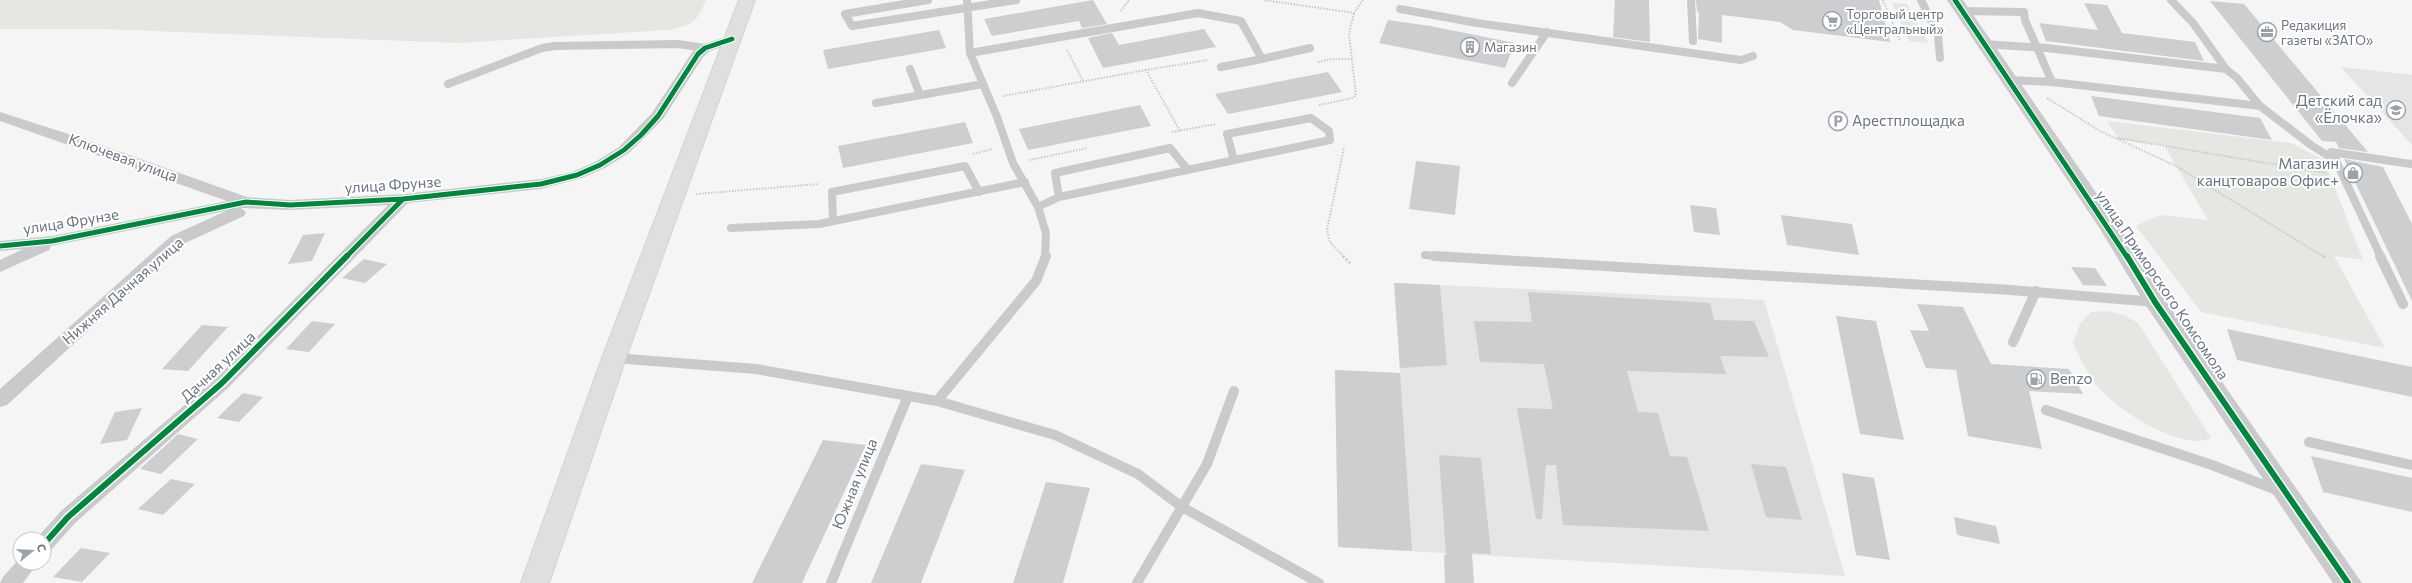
<svg xmlns="http://www.w3.org/2000/svg" width="2412" height="583" font-family="Commissioner,sans-serif">
	<style>
		.built { fill: #e4e5e6 }
		.green { fill: #e4e7e2 }
		.building { fill: #cdcecf }
		.lines { fill: none; stroke-linecap: round; stroke-linejoin: round }
		.primary-casing { stroke: #d2d3d4; stroke-width: 2 }
		.path-far1 { stroke: #c8c9ca; stroke-width: 2; stroke-dasharray: 1.5 1.5; stroke-linecap: butt }
		.path { stroke: #c8c9ca; stroke-width: 2.5; stroke-dasharray: 2 2; stroke-linecap: butt }
		.service-far1 { stroke: #cacacc; stroke-width: 8 }
		.service { stroke: #cacacc; stroke-width: 10 }
		.minor { fill: #cacacc; fill-rule: evenodd }
		.tertiary { fill: #cacacc; fill-rule: evenodd }
		.primary { fill: #dedfe0; fill-rule: evenodd }
		.cycleway-far1-casing { stroke: #fff; stroke-width: 7 }
		.cycleway-casing { stroke: #fff; stroke-width: 9 }
		.cycleway-far1 { stroke: #00873e; stroke-width: 5 }
		.cycleway { stroke: #00873e; stroke-width: 6 }
		.labels { text-anchor: middle; stroke-width: 4; stroke-linejoin: round; paint-order: stroke }
		.far-poi-label { font-size: 13px; fill: #697582; stroke: #fff; text-anchor: start }
		.poi-label { font-size: 15px; fill: #697582; stroke: #fff; text-anchor: end }
		.street-label { font-size: 15px; fill: #697582; stroke: #fff }
	</style>
	<rect width="100%" height="100%" fill="#f5f5f5"/>
	<path class="built" d="M2341,67l71,8v70z
		M1394,283l370,17 81,276 -507,-29 -3,-177 65,3z"/>
	<path class="green" d="M0,0h706c-10,23 -13,25 -38,30l-211,13 -356,-14h-101z
		M1892,3l15,1 21,39 -19,-2z
		M2107,121l184,22 33,17 39,100 -29,-4 51,92 -184,-36 -65,-86 24,-11 48,5 -44,-75 -45,-5z
		M2107,311l17,4 14,8 73,115c-29,15 -99,-31 -116,-55 -9,-12 -16,-27 -22,-40l7,-19 11,-12z"/>
	<path class="building" d="M1093,0l14,24 -25,4 -3,-7 -87,15 -8,-17z
		M1615,0h34l1,42 -37,-5z
		M1696,0h183l11,42 -97,-12 -13,-8 -58,-7v28l-24,-4 1,-26 -2,-1z
		M2210,1l34,3 124,148 -29,-4 -3,-6 -14,-1z
		M2084,3l23,2 15,28 73,9 9,19 -158,-20 -7,-18 59,7z
		M1388,20l42,6 85,17 -10,25 -126,-25z
		M1204,29l12,18 -113,21 -15,-30 24,-5 7,12z
		M939,30l7,18 -118,21 -5,-19z
		M1328,72l14,20 -114,22 -13,-20z
		M2091,96l169,22 12,22 -173,-24z
		M1140,105l11,21 -123,24 -9,-21z
		M965,122l8,21 -130,25 -5,-22z
		M2344,159l39,8 29,57v77z
		M1416,161l44,5 -5,49 -46,-6z
		M1690,205l26,3 4,27 -26,-3z
		M1781,215l71,9 7,31 -72,-10z
		M325,233l-13,28 -24,3 15,-29z
		M364,259l23,5 -22,19 -23,-5z
		M2071,267l24,1 12,18 -24,-1z
		M1394,283l46,2 7,80 -47,3z
		M1528,292l182,11 4,17 40,1 15,36 -49,-1 6,18 -99,-3 11,41 20,1 12,43 17,1 22,74 -146,-6 -7,-60h-10l-4,54h-6l-19,-111 36,1 -9,-45 -64,-2 -6,-41 58,1z
		M1917,304l46,3 28,57 78,5 14,25 -54,-3 13,58 -74,-13 -12,-66 -30,-2 -16,-38 19,1z
		M1836,316l40,5 28,119 -44,-6z
		M312,321l23,3 -26,28 -23,-3z
		M202,325l26,2 -40,44 -26,-2z
		M2227,329l185,38v30l-175,-37z
		M1335,370l65,3 12,178 -74,-4z
		M243,393l20,4 -24,25 -22,-4z
		M142,408l-15,32 -27,4 15,-32z
		M178,434l20,5 -37,35 -21,-5z
		M823,440l43,5 -64,138h-50z
		M1439,455l42,3 10,96 -19,-1 2,30h-29l-1,-29 2,1z
		M2311,456l101,22v34l-89,-20z
		M921,464l44,6 -44,113h-50z
		M1751,464l35,3 16,53 -36,-3z
		M1842,473l32,5 16,82 -34,-5z
		M171,479l24,5 -32,31 -25,-6z
		M1046,482l44,6 -27,95h-50z
		M1954,517l42,9 4,18 -43,-9z
		M81,548l29,5 -28,29 -29,-5z"/>
	<g class="lines">
		<defs>
			<path id="primary" d="M739,0h16l-129,358 -77,225h-28l81,-225z"/>
		</defs>
		<use href="#primary" class="primary-casing"/>
		<path class="path-far1" d="M1264,0l90,13 9,-13
			M1883,0l17,41
			M1121,11l8,-11
			M1067,50l16,31
			M1318,62l14,-3h20
			M1003,96l143,-26
			M2047,98l53,33 76,35 148,91
			M1319,105l34,-7 3,-3 -7,-61 5,-21
			M1180,131l-34,-61 62,-10
			M1172,132l44,-8
			M2118,138l208,35
			M973,154l20,-5
			M1029,160l59,-12
			M696,194l123,-10
			M1344,257l-14,-15 -3,-12 17,-83"/>
		<path class="path" d="M1343,256l8,8
			M2323,256l2,1"/>
		<path class="service-far1" d="M928,0l-83,14 7,12 164,-26
			M967,0l3,53 27,64 16,46 25,44 8,26 -1,24
			M1691,0l2,41
			M1921,0l17,35 2,23
			M2171,0l22,23 33,46
			M1400,9l77,14 264,37 12,-4
			M1961,11l63,1 1,8 27,62
			M1983,44l64,4 179,21 11,9 23,28 -208,-24 -44,-2
			M970,53l228,-40 43,8 21,38 48,-11
			M1221,67l41,-8
			M910,69l10,26
			M1512,83l35,-51
			M448,84l94,-36 13,-2 123,-2 27,4
			M876,103l107,-19
			M2260,106l51,39 25,16 45,96
			M2336,160l-5,-8 80,12
			M1059,197l-4,-24 115,-25 18,22
			M1038,207l21,-10 271,-57 -1,-9 -18,-13 -84,16 7,26
			M833,221l-1,-29 133,-26 14,26
			M731,228l88,-4 206,-42
			M1425,255l25,2"/>
		<path class="service" d="M1434,256l577,34 144,12
			M2380,256l23,48
			M2013,342l23,-51
			M614,358l142,11 181,32 118,34 83,39 44,33 137,76
			M937,401l99,-120 10,-25
			M2046,410l166,55 67,26
			M2309,442l103,23
			M831,583l77,-187
			M1137,583l70,-119 27,-73"/>
		<path class="minor" d="M732,35l7,4 -2,3 -27,9 -7,6 -40,62 -34,34 -24,15 -23,10 -41,11 -133,14 -180,185 -153,135 -24,27 -7,2v-13h-8l25,-28 155,-133 172,-173 -98,5 -49,-2 5,4 -2,4 -61,28 -176,161 -7,2v-18l171,-153 55,-25 -175,35 -2,4 -49,22v-12l23,-11 -23,2v-10l52,-5 175,-35 -227,-80v-9l84,27 163,58 43,3 113,-6 138,-15 31,-7 23,-10 24,-15 33,-34 41,-62 7,-6z
			M20,558v5h18l-15,20h-23l3,-6z"/>
		<path class="tertiary" d="M1947,0h16l154,223 46,74 199,286h-29l-186,-276 -47,-78z"/>
		<use href="#primary" class="primary"/>
		<defs>
			<path id="cycleway-far1" d="M1955,0l172,257
				M0,246l52,-5 194,-39 44,3 113,-6 138,-15 36,-9 23,-10 24,-15 17,-15 17,-19 40,-62 7,-6 27,-9
				M346,257l57,-58"/>
			<path id="cycleway" d="M2127,256l28,46 193,281
				M44,544l24,-27 154,-134 125,-127"/>
		</defs>
		<use href="#cycleway-far1" class="cycleway-far1-casing"/>
		<use href="#cycleway" class="cycleway-casing"/>
		<use href="#cycleway-far1" class="cycleway-far1"/>
		<use href="#cycleway" class="cycleway"/>
	</g>
	<defs>
		<symbol id="supermarket-ring" viewBox="-11 -11 22 22"><circle r="9.5" fill="#fff" stroke="#9aa2aa" stroke-width="1.5"/><path d="M-6-5.5h2.5l.6 2H6L4.5 2H-2.5L-4.4-4H-6ZM-1.5 3.2a1.3 1.3 0 1 0 .1 0ZM3 3.2a1.3 1.3 0 1 0 .1 0Z" fill="#9aa2aa"/></symbol>
		<symbol id="office-ring" viewBox="-11 -11 22 22"><circle r="9.5" fill="#fff" stroke="#9aa2aa" stroke-width="1.5"/><path d="M-6-3h4V-5.5h4V-3h4V5H-6ZM-1-4.5V-3h2v-1.5ZM-6 0V1H6V0Z" fill="#9aa2aa"/></symbol>
		<symbol id="building-ring" viewBox="-11 -11 22 22"><circle r="9.5" fill="#fff" stroke="#9aa2aa" stroke-width="1.5"/><path d="M-4-6H4V6H1V3H-1V6H-4ZM-2.5-4.3h1.7v1.8h-1.7ZM.8-4.3h1.7v1.8H.8ZM-2.5-1h1.7V.8h-1.7ZM.8-1h1.7V.8H.8Z" fill="#9aa2aa"/></symbol>
		<symbol id="school-ring" viewBox="-11 -11 22 22"><circle r="9.5" fill="#fff" stroke="#9aa2aa" stroke-width="1.5"/><path d="M0-5L7-2L0 1L-7-2ZM-4 1L0 2.5L4 1V4Q0 6-4 4Z" fill="#9aa2aa"/></symbol>
		<symbol id="parking-ring" viewBox="-11 -11 22 22"><circle r="9.5" fill="#fff" stroke="#9aa2aa" stroke-width="1.5"/><path d="M-3.5-5.5H1a3.5 3.5 0 0 1 0 7H-1V5.5H-3.5ZM-1-3.4V-.6H.8a1.4 1.4 0 0 0 0-2.8Z" fill="#9aa2aa"/></symbol>
		<symbol id="shop-ring" viewBox="-11 -11 22 22"><circle r="9.5" fill="#fff" stroke="#9aa2aa" stroke-width="1.5"/><path d="M-5-2.5h2.3a2.7 3.5 0 0 1 5.4 0H5L5.5 6h-11ZM-1.5-2.5h3a1.5 2.3 0 0 0-3 0Z" fill="#9aa2aa"/></symbol>
		<symbol id="fuel-ring" viewBox="-11 -11 22 22"><circle r="9.5" fill="#fff" stroke="#9aa2aa" stroke-width="1.5"/><path d="M-5.5-6h7V0h2V4h1.3V-2.5L3-4.5l.8-.8L6-3V5H2.5V1h-1V6h-7ZM-4.2-4.7v3.2H.2V-4.7Z" fill="#9aa2aa"/></symbol>
	</defs>
	<g fill-rule="evenodd">
		<use href="#supermarket-ring" x="1821" y="10" width="22" height="22"/>
		<use href="#office-ring" x="2256" y="21" width="22" height="22"/>
		<use href="#building-ring" x="1459" y="36" width="22" height="22"/>
		<use href="#school-ring" x="2385" y="99" width="22" height="22"/>
		<use href="#parking-ring" x="1827" y="110" width="22" height="22"/>
		<use href="#shop-ring" x="2342" y="162" width="22" height="22"/>
		<use href="#fuel-ring" x="2025" y="368" width="22" height="22"/>
	</g>
	<g class="labels">
		<g class="far-poi-label">
			<text x="1846" y="19">Торговый центр<tspan x="1846" dy="15">«Центральный»</tspan></text>
			<text x="2281" y="30">Редакиция<tspan x="2281" dy="15">газеты «ЗАТО»</tspan></text>
			<text x="1484" y="52">Магазин</text>
		</g>
		<g class="poi-label">
			<text x="2382" y="106">Детский сад<tspan x="2382" dy="17">«Ёлочка»</tspan></text>
			<text x="1852" y="126" text-anchor="start">Арестплощадка</text>
			<text x="2339" y="169">Магазин<tspan x="2339" dy="17">канцтоваров Офис+</tspan></text>
			<text x="2050" y="384" text-anchor="start">Benzo</text>
		</g>
		<g class="street-label">
			<text transform="translate(123 158) rotate(20)" y="5">Ключевая улица</text>
			<text transform="translate(393 185) rotate(-4)" y="5">улица Фрунзе</text>
			<text transform="translate(71 222) rotate(-9)" y="5">улица Фрунзе</text>
			<text transform="translate(2162 285) rotate(56)" y="5">улица Приморского Комсомола</text>
			<text transform="translate(123 291) rotate(-41)" y="5">Нижняя Дачная улица</text>
			<text transform="translate(218 367) rotate(-43)" y="5">Дачная улица</text>
			<text transform="translate(855 484) rotate(-68)" y="5">Южная улица</text>
		</g>
	</g>
	<g transform="translate(32 551) rotate(72)"><circle r="19" fill="#ffffff" stroke="#c3c8cd"/>
	<path d="M0-3L7 15L0 10L-7 15Z" fill="#9aa2aa"/>
	<text y="-6" font-size="11" font-weight="bold" text-anchor="middle" fill="#697582">С</text>
	</g>
</svg>
